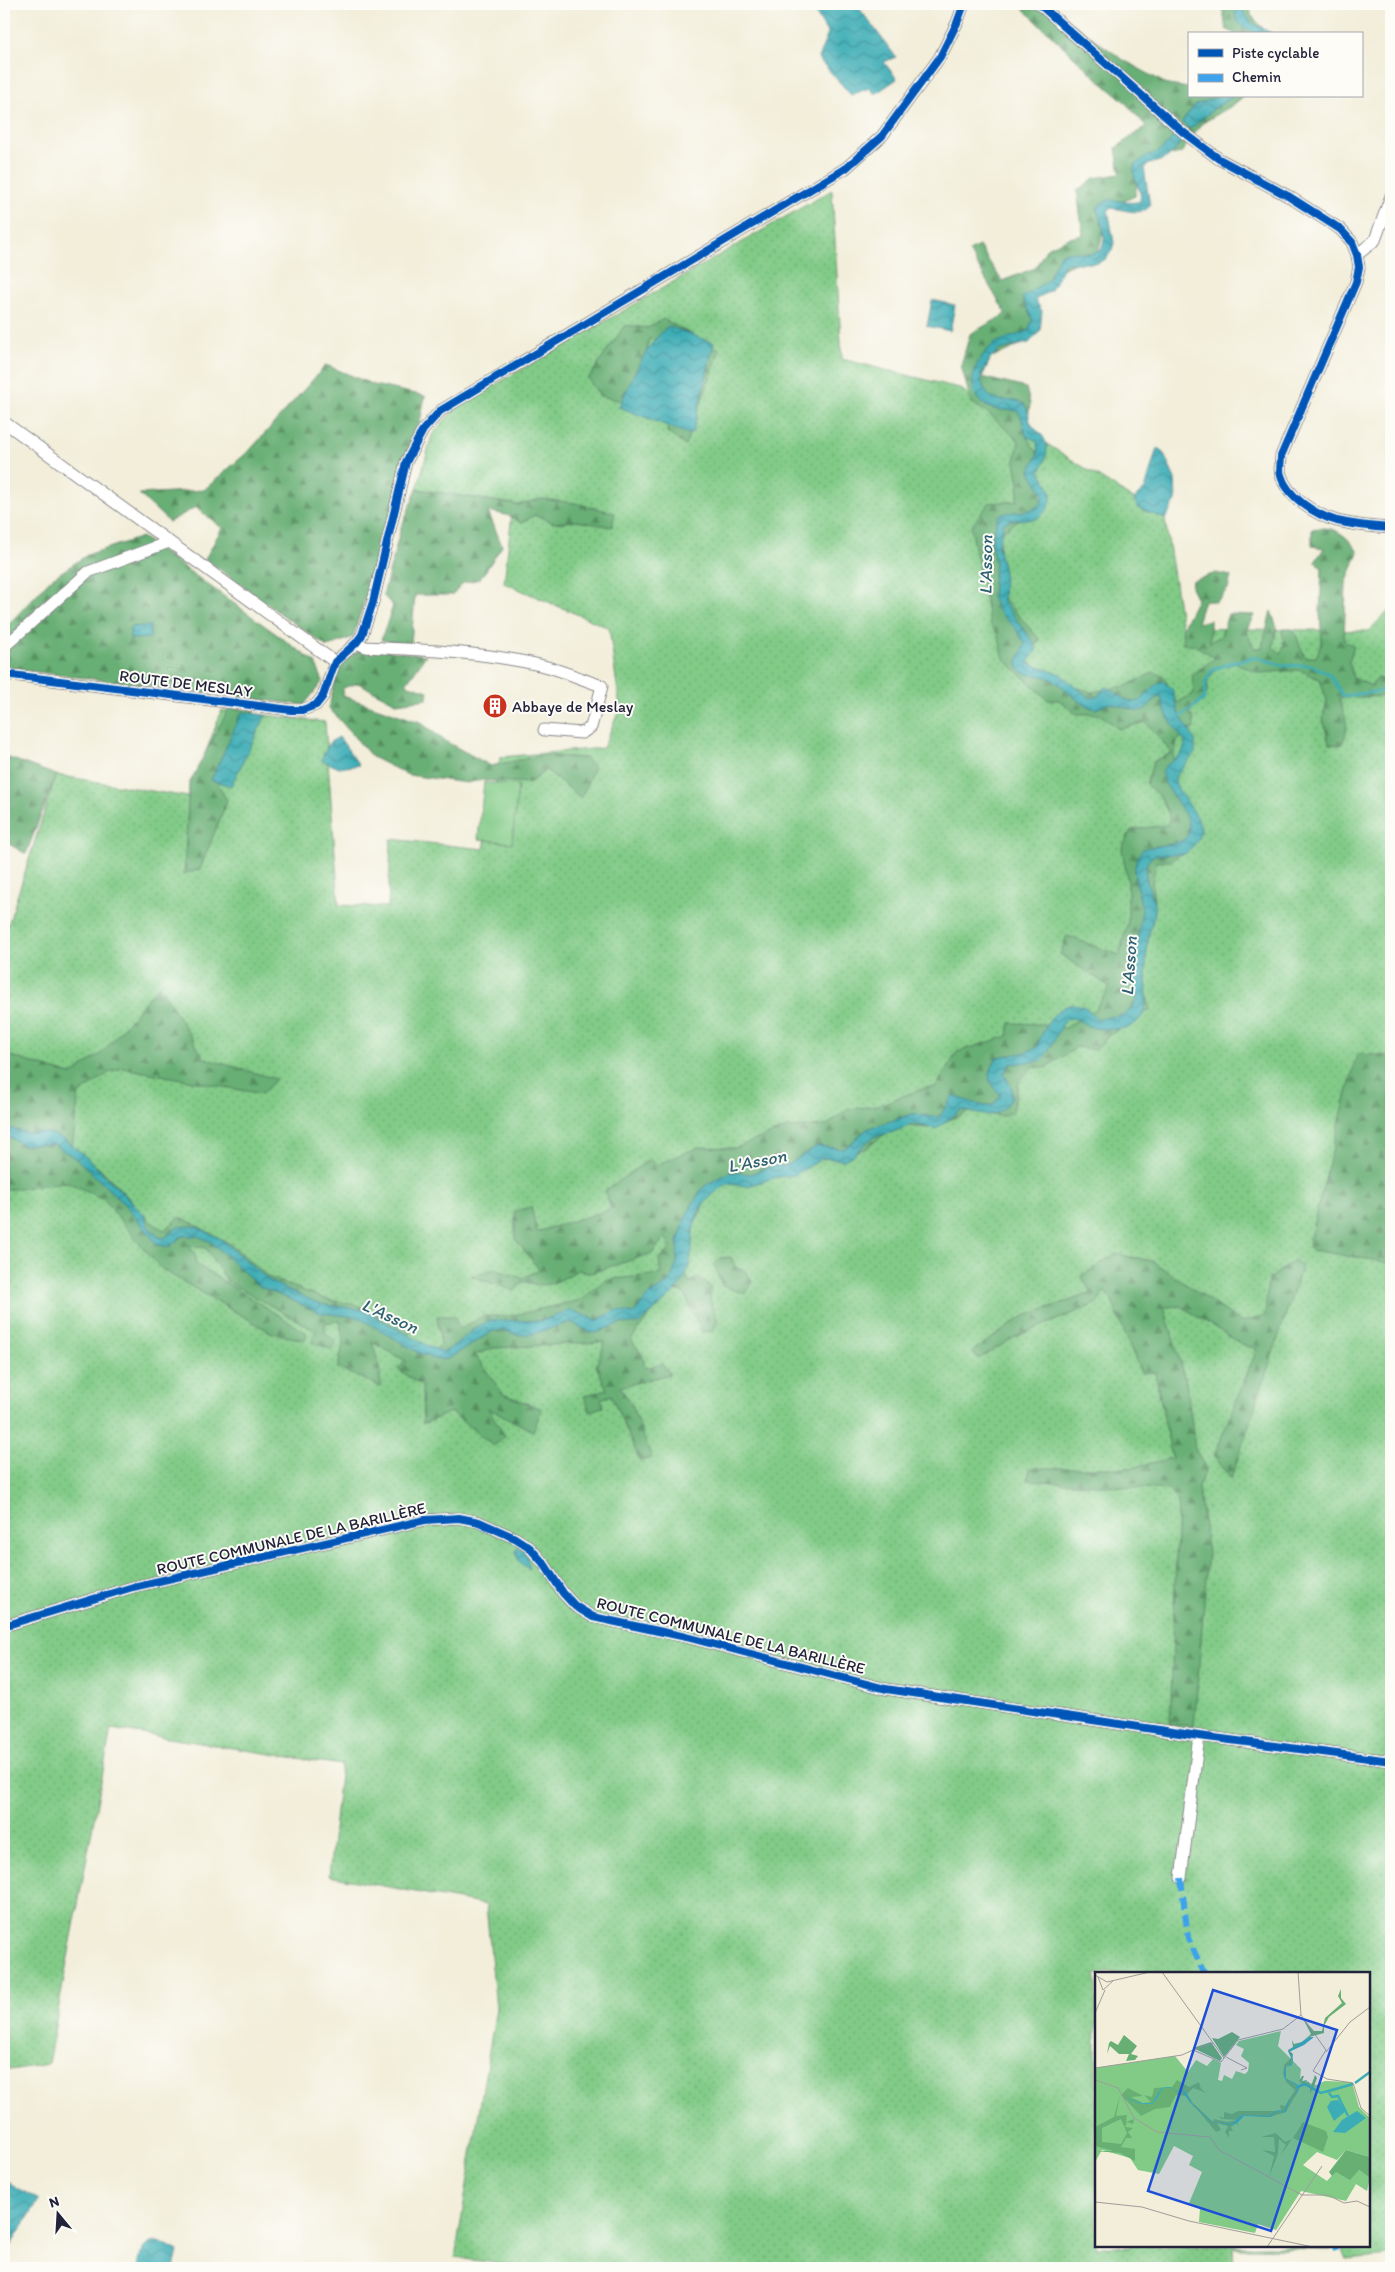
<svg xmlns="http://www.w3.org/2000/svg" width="1395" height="2272" font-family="Itim,sans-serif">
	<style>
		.grass { fill: url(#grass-dots); stroke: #527661; fill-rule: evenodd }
		.forest { fill: url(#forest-firs); stroke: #456858 }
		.park { fill: #81cb87; stroke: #527661 }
		.water { fill: url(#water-waves); stroke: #2f6878 }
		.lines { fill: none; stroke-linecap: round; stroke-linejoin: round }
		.stream { stroke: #3cadb6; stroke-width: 3 }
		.minor-casing { stroke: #8a888a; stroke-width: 13 }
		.minor { stroke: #fff; stroke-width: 11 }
		.quiet { stroke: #3ea2ec; stroke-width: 6; stroke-dasharray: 12 6; stroke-linecap: butt }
		.cycleway-casing { stroke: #fdfcf7; stroke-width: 11 }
		.cycleway { stroke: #0057b8; stroke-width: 8 }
		.labels { text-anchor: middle; stroke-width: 4; stroke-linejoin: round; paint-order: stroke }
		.street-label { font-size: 16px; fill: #22223b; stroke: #fdfcf7 }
		.poi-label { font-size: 16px; fill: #22223b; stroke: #fdfcf7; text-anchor: start }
		.water-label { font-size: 18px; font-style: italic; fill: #2e6172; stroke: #fdfcf7 }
		.inset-river { fill: none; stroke: #3cadb6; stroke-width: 2.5 }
		.inset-road { fill: none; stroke: #9f9c9a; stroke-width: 1 }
		.view { fill: #1d4ed8; fill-opacity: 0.15; stroke: #1d4ed8; stroke-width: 2.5 }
		.inset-edge { fill: none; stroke: #22223b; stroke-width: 2.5 }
	</style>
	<defs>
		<pattern id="grass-dots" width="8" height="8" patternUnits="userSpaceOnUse" patternTransform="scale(1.25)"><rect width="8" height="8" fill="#81cb87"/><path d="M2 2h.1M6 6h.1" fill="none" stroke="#6fae75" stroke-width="1.8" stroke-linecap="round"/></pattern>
		<pattern id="forest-firs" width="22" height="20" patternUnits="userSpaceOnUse" patternTransform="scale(1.25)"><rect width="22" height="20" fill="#68af74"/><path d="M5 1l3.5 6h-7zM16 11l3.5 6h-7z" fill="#558e60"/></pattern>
		<pattern id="water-waves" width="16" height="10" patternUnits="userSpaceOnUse" patternTransform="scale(1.25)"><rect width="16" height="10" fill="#3cadb6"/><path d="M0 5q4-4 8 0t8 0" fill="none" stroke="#328c95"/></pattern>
	</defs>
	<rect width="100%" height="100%" fill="#fdfcf7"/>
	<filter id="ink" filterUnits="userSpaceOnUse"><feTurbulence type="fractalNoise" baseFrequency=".02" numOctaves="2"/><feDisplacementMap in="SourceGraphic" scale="10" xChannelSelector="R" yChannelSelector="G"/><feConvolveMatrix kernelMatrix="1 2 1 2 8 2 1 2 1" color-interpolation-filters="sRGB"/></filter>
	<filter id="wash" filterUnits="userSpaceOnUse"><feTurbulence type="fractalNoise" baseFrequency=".0096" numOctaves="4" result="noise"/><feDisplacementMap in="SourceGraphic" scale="20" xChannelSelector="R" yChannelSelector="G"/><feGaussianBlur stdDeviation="1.12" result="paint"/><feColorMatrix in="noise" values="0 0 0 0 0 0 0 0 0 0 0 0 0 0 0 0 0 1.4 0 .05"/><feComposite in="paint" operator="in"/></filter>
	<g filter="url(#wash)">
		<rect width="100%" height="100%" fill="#f2eeda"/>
		<path class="grass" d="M832,190l10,169 117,29 206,131 17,109 186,3 23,-22v1646l-44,4 -5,-10 -109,-1 1,20h-696l-83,-10 41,-250 -10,-103 -157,-29 12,-111 -230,-36 -63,335 -44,7v-1148l4,2 48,-150 132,22 34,-87 103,12 14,183 49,2 3,-68 93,10 16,-92 103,-9 17,-40 -11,-80 -105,-45 9,-79 -96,-15 15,-54 23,-27zM1096,1973h273v273h-273z"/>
		<path class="forest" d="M1018,4h15l43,22 46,33 46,26 21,3v8h55l-11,9 -32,19 -20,29 -41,8 -5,35 -26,12 -11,44 -42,20 -22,24 4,27 -20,23 -27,12 -9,19 44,11 4,16 -4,32 12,18 3,50 -41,29 -2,59 42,48 -16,19 25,19 42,14 35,-6 28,-14 10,5 13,26 17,-10 -2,-18 23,-17 -20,-13 -12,-2 -1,-15 15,-29 -6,-12 1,-6 24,-8 15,3 -3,13 -12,13 -12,-2 -7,23 13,-3v22l11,-6 7,-22 26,1 -8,16 8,17h8l9,-37 6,16 -4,21 8,5 3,-8 -2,-16h11l12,28h11l6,-14 -2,-30 2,-45 -7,-6 9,-14 -12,-2v-17c22,-4 34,5 46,23l-12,32 -2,57 10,5 -5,16 4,16 19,8 5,-8 14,4v14l-52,2c5,20 13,27 2,47l-12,-1 -6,-26 4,-18 -7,-20 -19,-10 -42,3 -23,-10 -20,6 -8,11 -1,14 -18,19 4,5 1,10 -17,13 -7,33 20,44 -2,29 -17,14 -15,1 -4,23 2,14 -11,76 7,35 -42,26 -12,14 -19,-3 -32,21 -12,-2 -14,16 -7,30 -10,4 -33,-4 -41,16 -31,-3 -32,24 -152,36 -22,47 -8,39 7,11 8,-5 13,10 -1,14 8,21 -6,9 -10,1 -18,-39 -14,-5 -39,52 12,16 2,12 17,-4 8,10 -50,13 11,17 21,54 -12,3 -29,-66 -10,4 2,8 -13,4 -6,-15 23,-7 -11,-23 9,-24 -111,6 -19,7 28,39 39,15 -9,22 -45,-23 17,28 -11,10 -43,-34 -28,12 -1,-38 -24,-17 8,-8 -34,-19 7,22 2,23 -43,-19 5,-24 -3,-23 -15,2v10l11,8 -4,9 -20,-8 4,-11 -89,-50 -21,-33 -17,-2 6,7 1,11 111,69 -2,7 -33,-7 -109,-63 -24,-27 -35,-44 -37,-17 -63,8v-136l67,21 31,-22 57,-68 45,73 72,21 -14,15 -139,-26 -13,4 -31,22 -7,54 33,25 47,50 12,7 17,-13 51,28 36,32 57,22 35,7 22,11h8l23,8 -5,12 26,14 7,-6 -4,-29h17l6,13 24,-13h25l72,-16 25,-20 55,-6 -2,-15 12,-10 -6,-13 -12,17 -62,20 -13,-3c-22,12 -30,20 -56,11l-7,10 -44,-15 23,-7 28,9 18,-8 -25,-31v-28l16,-4 6,25 74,-23 -6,-18 45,-32 6,6 43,-18 36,1 52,-20 39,-2 22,-17 28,-3 49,-18 11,-1 21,-35 51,-16 2,-13 31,1 24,4 30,-19 15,-22 -50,-33 7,-18 52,19 9,-33v-39l-6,-34 9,-19 36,-5 3,-8 -9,-19 -15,-14 8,-23 18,-8 -26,-31 -27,7 -20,-15h-22l-18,-14h-11l-44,-41 -6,-24 -8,-11 -19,-97 18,-24 28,-2 2,-18 -4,-22 4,-20 -31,-28 -17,-11 -10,-37 9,-31 36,-20 -37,-63 10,-5 23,35 33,-13 12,-20 22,-10 14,-3 -6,-44 17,-13 26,-4 -4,-26 30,-22 -22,-25 -24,-20z
			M1222,4h28l1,11 17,19h-33l-9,-5z
			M663,319l57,31 -35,96 -18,-14 13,-89 -31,-4 -6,30 -21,32 -22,-5 -12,-17 37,-54 23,3z
			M326,365l48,20 51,11 -5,26 -67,215 -26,10 -122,-88 17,-31 -26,-21 -27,15 -30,-28 65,-4 46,-40z
			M417,489l101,16 23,-6 34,4 40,10 -3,14 -35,-6 -23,2 -19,-8 -14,8 -11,-7 -22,-5 14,35 -22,33 -17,4 -11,12h-37l-4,49 -30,-4 12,-34 -10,-11 18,-67z
			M142,537l173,125 8,19 -19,24 -300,-37v-39l47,-50 36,-24z
			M364,648l62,7 -20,29 22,7 -1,8 -31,4 -38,-20 -15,5v8l77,26 25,19 46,25 52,-11 42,3 9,9 -13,31 -35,-28 -17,13 -49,-3 -13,3 -59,-8 -36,-18 -43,-49 9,-44z
			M229,708l26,2 -38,72 10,19 -27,68 -16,5 5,-90z
			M4,756l52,19 -30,79 -22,-13z
			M1357,1054l34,2v207l-79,-13 -4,-5z
			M1116,1254l36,7 89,61 24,-6 3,-36 26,-20 8,6 -71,213 -17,-23 43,-107 -16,-5 -60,-38 -17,1 23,79 8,63 11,20 -8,18 10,66 -14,173 -24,-1 8,-223 -9,-12 -141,-10 2,-12h101l41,-10 -17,-86 -14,1 -30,-74 -7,-8 -6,12 -81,33 -39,23 -5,-8 51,-35 68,-23 -11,-17z
			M731,1257l5,11 10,3 6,10 -6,13 -24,-8 -8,-21 7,-7z"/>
		<path class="park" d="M484,782l34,4 -6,57 -34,-4z"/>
		<path class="water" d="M810,4h46l40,53 -12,5 13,17 -22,15 -6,-6 -18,7 -33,-37 10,-24z
			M1238,4h9l-4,8 9,11 21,11c-14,0 -32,-3 -38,-18z
			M1220,96h14l-18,11 -26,22 -8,-7 13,-17z
			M1174,134l8,7c-5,7 -11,15 -18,18 -7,4 -14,3 -20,9l6,38c-12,13 -28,0 -42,3l6,34 -2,7 -6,9 -9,4h-32l-14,27 -16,10 7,11 -2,20 -11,12 -30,7 -8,8 -10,17c4,38 31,19 42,29 6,5 5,11 7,17 2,5 6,9 10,12 12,13 6,25 0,39 13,18 18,32 -4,47l-25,1 -7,3 -6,23 6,26 -1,30 33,43v6l-9,12 33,11 30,24 7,-1 8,-10c14,4 19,18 35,14l17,-17 6,-3 9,8 6,23 17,28v13l-20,24v4c8,27 46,43 10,73l-30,1c-22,12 1,40 0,57 -1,7 -5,14 -6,22 -2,12 -3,26 -3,38 0,19 6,45 -17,55 -8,3 -25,3 -34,1 -11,-1 -16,-13 -28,-9 -11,11 -17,36 -27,42l-30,3 -6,9 8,16v8c-14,25 -28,18 -51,13l-25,19 -23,-5 -20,8 -20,5 -20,18 -9,5 -21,-2 -28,17 -18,2 -29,9 -21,-2c-54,36 -21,58 -46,100 -8,12 -31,29 -42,40l-18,-1 -25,10 -6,-1 -20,-10 -37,12 -16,1 -11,-4h-13l-45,28 -12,1 -17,-7 -61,-36 -37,-4 -62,-27 -48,-44 -13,-6h-16l-13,11 -11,-2 -33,-40 -47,-45 -25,-16 -30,1 -19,-11v-7l23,6h22l16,7 18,14 61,60 4,12 10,11 7,1 13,-11 12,-1 9,2 22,11 50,43 49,22 44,6 66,37 13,5 5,-2 29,-23 14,-7 50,1 30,-11 26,10 20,-10 16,4 15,-18 19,-12 4,-6 6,-15 1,-21 8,-26 14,-25 7,-7 24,-12 19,2 23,-8 14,-1 30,-19 27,3 23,-20 45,-15c10,-1 18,5 28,2l13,-20 31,10 9,-1 8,-10c-16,-15 -13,-19 -4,-38l26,-4 13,-5c7,-17 21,-51 46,-42 6,2 11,9 15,13l28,-4 12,-14 -5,-26 10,-65 -8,-38 3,-15 6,-8c12,-4 27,-3 38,-8 26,-13 -18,-50 -19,-67 0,-13 23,-13 23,-32l-17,-24 -8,-23 -15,14 -7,2 -28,-8 -14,6c-19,-4 -29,-21 -45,-30 -11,-6 -24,-1 -33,-11v-7l7,-17 -8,-14 -19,-19 -6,-14 3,-35 -4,-19 7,-27c15,-8 35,1 45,-16 1,-12 -10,-19 -13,-30l8,-16 -1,-13 -11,-5 -4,-17 -4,-8c-11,-2 -20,1 -30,-4 -27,-14 -14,-48 5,-62 9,-7 25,-9 36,-15l3,-11 -10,-21 26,-18 12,-26c14,-7 29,5 41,-4l3,-11 -1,-11 -6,-19c8,-18 29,-2 43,-8 3,-12 -9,-21 -6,-35 16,-16 27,-8 40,-32z
			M932,300l23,5 -5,26 -23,-5z
			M668,326l46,17 -21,89 -5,2 -69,-27c13,-28 25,-60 49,-81z
			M1157,448l5,2 13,29 1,22 -11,18 -27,-11 -4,-9 11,-10z
			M150,626v12l-20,1v-12z
			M242,712l24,3 -35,71 -20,-6z
			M339,737l20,28 -20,3 -18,-8 9,-18z
			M519,1548l7,5 4,16c-10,-4 -13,-9 -14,-19z
			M4,2180l35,20 -28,45 -7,-4z
			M153,2242l14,3 11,6 -4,17h-36c1,-11 4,-21 15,-26z"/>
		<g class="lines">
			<path class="stream" d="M1179,718l25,-19 2,-18 6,-11 18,-7 26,-6 28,9 27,-1 18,9 14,22 48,-6"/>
		</g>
	</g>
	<g filter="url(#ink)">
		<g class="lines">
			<defs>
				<path id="minor" d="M1039,4l144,128 36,27 69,37 52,33 12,13 5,13 2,12 -3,15 -75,174c0,6 -2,14 0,19 6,22 35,40 56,46 17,4 37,6 54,7
					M1357,255l18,-15 16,-44
					M4,422l331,240
					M356,643l10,4c60,3 120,5 178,19 20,5 39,14 58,20l-11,41 -9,6 -38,-3
					M4,647l84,-75 81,-30
					M4,674l287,36h11l14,-5 7,-9 12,-34 21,-19 6,-8 11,-33 33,-140 17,-32 17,-19 406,-243 36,-32 58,-79 17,-34 7,-19
					M4,1626l129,-39 292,-67 34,-2 20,4 36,16 14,9 16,18 18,28 12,13 18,11 93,20 200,52 313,47 192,25
					M1181,1878l18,-142"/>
			</defs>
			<use href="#minor" class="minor-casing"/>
			<use href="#minor" class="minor"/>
			<path class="quiet" d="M1181,1878l7,60 16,35
				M1336,2246l1,4"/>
			<defs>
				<path id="cycleway" d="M1039,4l144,128 36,27 69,37 52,33 12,13 5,13 2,12 -3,15 -75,174c0,6 -2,14 0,19 6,22 35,40 56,46 17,4 37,6 54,7
					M4,674l287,36h11l14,-5 7,-9 12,-34 21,-19 6,-8 11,-33 33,-140 17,-32 17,-19 406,-243 36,-32 58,-79 17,-34 7,-19
					M4,1626l129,-39 292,-67 34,-2 20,4 36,16 14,9 16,18 18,28 12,13 18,11 93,20 200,52 313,47 192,25"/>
			</defs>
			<use href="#cycleway" class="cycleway-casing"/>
			<use href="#cycleway" class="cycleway"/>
		</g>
	</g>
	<defs>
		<symbol id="building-disc" viewBox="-11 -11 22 22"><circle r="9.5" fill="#c8321e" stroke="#fdfcf7"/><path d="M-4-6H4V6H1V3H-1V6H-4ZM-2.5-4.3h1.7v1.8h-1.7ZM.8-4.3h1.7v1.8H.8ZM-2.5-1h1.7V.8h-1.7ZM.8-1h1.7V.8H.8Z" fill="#fff"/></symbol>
	</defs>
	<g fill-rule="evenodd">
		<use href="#building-disc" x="481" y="692" width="28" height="28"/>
	</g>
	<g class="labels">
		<g class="street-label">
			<text transform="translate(186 683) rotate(7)" y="6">ROUTE DE MESLAY</text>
			<text transform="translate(291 1538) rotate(-13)" y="6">ROUTE COMMUNALE DE LA BARILLÈRE</text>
			<text transform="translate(731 1635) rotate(14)" y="6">ROUTE COMMUNALE DE LA BARILLÈRE</text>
		</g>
		<g class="poi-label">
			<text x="512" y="712">Abbaye de Meslay</text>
		</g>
		<g class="water-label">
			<text transform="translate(986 565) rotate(-89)" y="6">L'Asson</text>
			<text transform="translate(1129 966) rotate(-86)" y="6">L'Asson</text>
			<text transform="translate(757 1161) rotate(-11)" y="6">L'Asson</text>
			<text transform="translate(390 1316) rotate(25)" y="6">L'Asson</text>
		</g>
	</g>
	<g transform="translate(1095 1972)">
		<rect width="275" height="275" fill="#f2eeda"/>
		<path d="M186,59l-3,15 23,23 -1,11 16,5 9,-4 27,1 7,25 11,11v39l-24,-7 -9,10 -20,-8 -14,13 24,16 9,-10 23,-1 11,8 -3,13 -11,-7 -10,17 -45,-10 -25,39 -18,-6 -3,9 -56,-11 1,-14 -11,-5 13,-31 -13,-7 4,-9 -19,-10 -15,28 -21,-4 -8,-12 -28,-8 -7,12v-94l80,-12 13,16 8,-12 11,6 6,-7 8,4 -3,17 4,1 2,-6 8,4 4,-8 9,3 3,-3 1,-8 -8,-7 3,-7 -8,-4 3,-4z" fill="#81cb87"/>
		<path d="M246,17v9l5,6 -17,13 -5,9v7l-15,4 -19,14 3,3 -1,6 -1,5 -5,1 -1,12 12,8 5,-3 -3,-2 3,-5h2l-2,5 5,-1 -1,4 2,-3 3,5 4,-11 2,3 -4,11 9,3 34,-8 -28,9 -16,-3 -2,4v-6l-8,-4 -16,28 -16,5 -28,-2 -5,7 2,5 -3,-4 -5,4 2,4h-4v7l-4,-6 3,-6 -11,-3 4,7 -5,2 -30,-36 -10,-1 -6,12 -15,2 -14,7 -20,-21 7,-7 15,8 -12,1 12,6 8,-1 -7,-7 8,2 2,-9 18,-1 5,-7 12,7 10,-5 2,7 6,4 -14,-5 -6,6 6,9 20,19 1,-3 13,3 10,-2 -15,-1 -4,-3 6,2v-6l8,2 6,-3h43l-1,-6 5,1 10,-16 -9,-8 -3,-8 1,-9 7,-7 -3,-8 5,-3 -1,-7 2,4 8,-2 9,-8 -8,-15 11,12h8l3,-13 17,-15 -4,-7zM137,60l8,5 -16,20 -12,-19 6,1zM29,63l13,11 -6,8 7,2 -3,4 -9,1 3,-7h-10l-9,-8 -3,8 2,-11 2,-2 7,4zM116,70l11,16 -2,3 -27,-13zM25,123l-4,21 11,-1 -1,7 8,-3 -1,5 -6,-2 -2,5 8,1 -5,4 4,6h-6l-5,9 14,2v12l-15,-8 -25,-2h19l-19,-5v-19l19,-10zM26,147l6,14 -6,11 -19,-2v-14zM208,150l23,9 2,6 -5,15 -30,-14zM181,161l9,9 7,-3 -12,17 6,-11 -7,-6 -1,15 -9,23 5,-21 -12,-6 13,2 -1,-15h-13zM251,178l24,7v21l-11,-8 -9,10 -14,-8 -4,4 -3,-4z" fill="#68af74" fill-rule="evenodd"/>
		<path d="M214,65h5l-10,8 -15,7 3,3 1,5 -1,5 -6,2v10l-1,1 12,6 1,6 -3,8 -5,1 -4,12 -2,2 -6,-2 -8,6 -26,-1 -7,7 -5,2 -20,-3 -20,-17 -11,-15 -4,2 -8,-5 -7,2 -5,10 -5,5h-11l-19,-7 20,6h10l9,-15 9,-1 6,4 5,-1 5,2 6,12 21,18 19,2 10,-9 27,1 9,-6 6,2 5,-13 6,-1 2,-8 -1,-5 -12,-7 1,-11 6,-3 1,-5 -4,-8zM243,128l8,11 -12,10 -7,-14 4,-6zM262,139l9,7 -21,15 -12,-1 9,-12z" fill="#3cadb6"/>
		<path class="inset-river" d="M260,111l15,-11M202,115l8,-3 16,9 32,-9M234,121l3,4 6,-1 10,20"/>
		<path class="inset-road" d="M67,0l62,86M203,0l3,43M0,3l12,7 43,-10M3,5l5,13 10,-9M0,41l10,-23M98,78l20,-7M231,80l24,-30 20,-15M131,85l21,11 -6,2M0,96l87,-13 11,-5 28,12 17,-22 45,-11 18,-14 25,35 -13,21 14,8 26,4 8,25 9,8M0,108l23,8 16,30 23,14 53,5 9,13 83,45h26l16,8 13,-2 13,6M0,230l47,5 47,14 124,26M172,275l55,-81"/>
		<path class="view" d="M118,18l124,40 -66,201 -123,-40z"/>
		<rect width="275" height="275" class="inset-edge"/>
	</g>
	<rect width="1395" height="2272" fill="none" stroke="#fdfcf7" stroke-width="20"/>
	<rect x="1188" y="32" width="175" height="65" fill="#fdfcf7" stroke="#a5a5ac"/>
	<rect x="1198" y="49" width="25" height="8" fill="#0057b8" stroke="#a5a5ac"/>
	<text x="1232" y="58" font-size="15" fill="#22223b">Piste cyclable</text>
	<rect x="1198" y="74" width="25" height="8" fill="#3ea2ec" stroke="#a5a5ac"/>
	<text x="1232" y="82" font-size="15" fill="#22223b">Chemin</text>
	<g transform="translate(58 2214) rotate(342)" stroke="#fdfcf7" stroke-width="4" paint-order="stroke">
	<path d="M0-4L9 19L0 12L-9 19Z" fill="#22223b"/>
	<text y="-8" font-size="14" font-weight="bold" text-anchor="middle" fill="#22223b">N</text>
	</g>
</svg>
